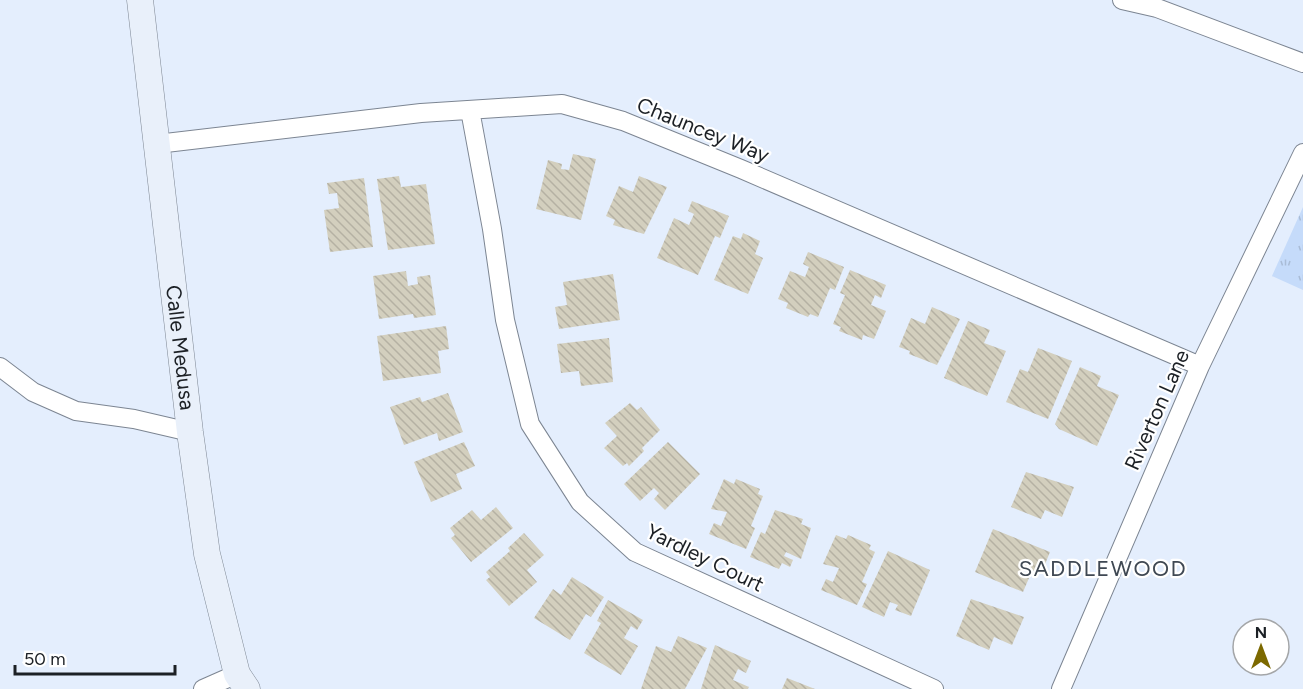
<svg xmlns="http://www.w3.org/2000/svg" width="1303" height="689" font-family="Figtree,sans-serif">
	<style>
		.grass { fill: url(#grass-tufts) }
		.building { fill: url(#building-back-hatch) }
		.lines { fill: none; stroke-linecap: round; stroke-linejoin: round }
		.street-casing { stroke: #7c8592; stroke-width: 20 }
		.secondary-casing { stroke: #7c8592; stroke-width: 27 }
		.street { stroke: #fff; stroke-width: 18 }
		.secondary { stroke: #e9f0fa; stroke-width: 26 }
		.labels { text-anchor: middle; stroke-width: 4.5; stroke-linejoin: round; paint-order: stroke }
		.street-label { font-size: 21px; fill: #1c2025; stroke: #fff }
		.neighbourhood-label { font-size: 22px; letter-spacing: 1.5px; fill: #3f4853; stroke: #fff }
	</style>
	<defs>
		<pattern id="grass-tufts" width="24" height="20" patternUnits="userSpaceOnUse" patternTransform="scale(1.5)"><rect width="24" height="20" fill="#c5dbfa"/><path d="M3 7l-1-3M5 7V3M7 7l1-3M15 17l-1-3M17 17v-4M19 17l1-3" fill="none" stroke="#a9bcd6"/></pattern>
		<pattern id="building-back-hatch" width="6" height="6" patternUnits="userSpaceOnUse" patternTransform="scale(1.5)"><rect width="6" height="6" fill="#d3cfbe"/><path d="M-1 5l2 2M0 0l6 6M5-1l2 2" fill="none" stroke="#b5b1a3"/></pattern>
	</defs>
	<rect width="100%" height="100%" fill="#e4eefd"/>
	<path class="grass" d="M1303,207v83l-31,-14z"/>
	<path class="building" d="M573,154l23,5 -15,61 -45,-11 12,-49 14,4 -1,5 8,1z
		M399,176l2,11 25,-3 9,60 -47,6 -11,-71z
		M639,176l28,11 -23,47 -31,-9 2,-5 -9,-4 13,-30 14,6z
		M364,178l9,69 -43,5 -6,-42 15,-2 -2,-15 -8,1 -2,-11z
		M692,201l37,15 -9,22 -5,-2 -17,39 -41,-17 17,-40 15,7 5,-11 -6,-3z
		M743,233l17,8 -5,13 8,4 -15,36 -34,-14 19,-44 8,3z
		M808,252l36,15 -9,23 -5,-2 -12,29 -8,-3 -2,3 -22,-9 2,-5 -10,-4 12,-28 15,6 4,-10 -6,-3z
		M850,270l36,15 -5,13 -6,-3 -4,10 15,6 -12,28 -11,-4 -1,5 -23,-9 2,-4 -8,-3 12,-29 -5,-2z
		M406,271l2,15 10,-2 -1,-7 13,-2 6,40 -22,3 -1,-4 -34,5 -6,-43z
		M613,274l7,46 -61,9 -4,-22 12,-2 -4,-23z
		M932,307l28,12 -23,46 -28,-11 1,-3 -11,-4 12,-29 14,6z
		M968,321l22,9 -6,13 22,8 -19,45 -43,-18z
		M446,326l3,23 -11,2 3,22 -58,8 -6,-45z
		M609,338l4,44 -32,4 -2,-15 -18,2 -4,-29z
		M1038,348l34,13 -24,58 -42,-17 14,-33 8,3z
		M1080,367l21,9 -4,10 22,9 -22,51 -38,-17 -4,-5z
		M448,393l15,39 -24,9 -2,-8 -33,12 -14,-38 30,-10 2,5z
		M630,403l7,7 4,-3 19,23 -18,18 2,3 -15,15 -2,-3 -4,3 -19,-18 13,-12 -12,-13z
		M464,442l11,24 -19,8 6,15 -31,13 -17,-40z
		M668,442l32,32 -35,36 -11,-11 5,-6 -5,-5 -14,13 -16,-17z
		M1026,472l48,15 -12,30 -17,-7 -4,9 -30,-12z
		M724,479l10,5 2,-5 24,10 -2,5 5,2 -12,30 4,2 -9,21 -37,-15 5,-11 7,3 6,-14 -16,-3z
		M496,507l17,21 -42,34 -20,-24 4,-3 -5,-7 22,-18 9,10z
		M775,510l28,9 -2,5 10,4 -10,31 -15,-7 -2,4 9,4 -3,7 -8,-4 -3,6 -29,-12 11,-25 4,2z
		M993,529l57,23 -9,22 -16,-7 -3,8 7,3 -6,14 -48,-20z
		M524,533l20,22 -17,15 10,12 -28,24 -23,-26 4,-3 -4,-5 24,-21 -2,-3z
		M836,535l10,4 2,-4 23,10 -2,4 6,3 -13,30 5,2 -10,21 -36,-15 5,-11 7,3 6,-14 -16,-4z
		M888,551l42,19 -19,46 -16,-6 3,-5 -8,-3 -6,15 -22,-10z
		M572,577l32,20 -13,20 -5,-3 -16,26 -36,-22 19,-29 8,6z
		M971,599l53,18 -12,28 -18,-8 -5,13 -33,-14z
		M608,600l35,20 -6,10 -6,-4 -7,12 14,8 -17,29 -37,-22 17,-30 -4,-2z
		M678,636l29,12 -22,41h-44l15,-43 15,6z
		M715,645l36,16 -5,12 -8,-4 -5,11 16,7 -1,2h-47z
		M787,678l28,11h-33z"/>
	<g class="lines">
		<defs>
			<path id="street" d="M1122,0l35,8 146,55
				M470,110l22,119 13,91 25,104 50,78 55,50 299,137
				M157,144l264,-31 141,-9 61,17 118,48 459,197
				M0,367l33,25 43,19 58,8 56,13
				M203,689l34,-15
				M1061,689l139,-323 103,-213"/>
			<g id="secondary">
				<path id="s1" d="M140,0l50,432 17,122 30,120 10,15"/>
			</g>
		</defs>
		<use href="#street" class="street-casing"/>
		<use href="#secondary" class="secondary-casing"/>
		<use href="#street" class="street"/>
		<use href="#secondary" class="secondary"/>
	</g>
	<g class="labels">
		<g class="street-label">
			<text transform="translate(703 130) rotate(22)" y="7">Chauncey Way</text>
			<text dy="7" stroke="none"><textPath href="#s1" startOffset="350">Calle Medusa</textPath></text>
			<text transform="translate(1157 410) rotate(-66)" y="7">Riverton Lane</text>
			<text transform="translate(705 558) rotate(26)" y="7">Yardley Court</text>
		</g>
		<g class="neighbourhood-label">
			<text x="1103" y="576">SADDLEWOOD</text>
		</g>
	</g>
	<g transform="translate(1261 647)"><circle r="28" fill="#ffffff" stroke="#a4a6a8" stroke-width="1.5"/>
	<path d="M0-4.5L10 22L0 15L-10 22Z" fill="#7c6900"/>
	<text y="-9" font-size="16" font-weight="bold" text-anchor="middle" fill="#1c2025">N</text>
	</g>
	<path d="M15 665v9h160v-9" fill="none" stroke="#1c2025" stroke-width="3"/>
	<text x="24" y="665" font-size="18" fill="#1c2025" stroke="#ffffff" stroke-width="4.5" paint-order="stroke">50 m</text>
</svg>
